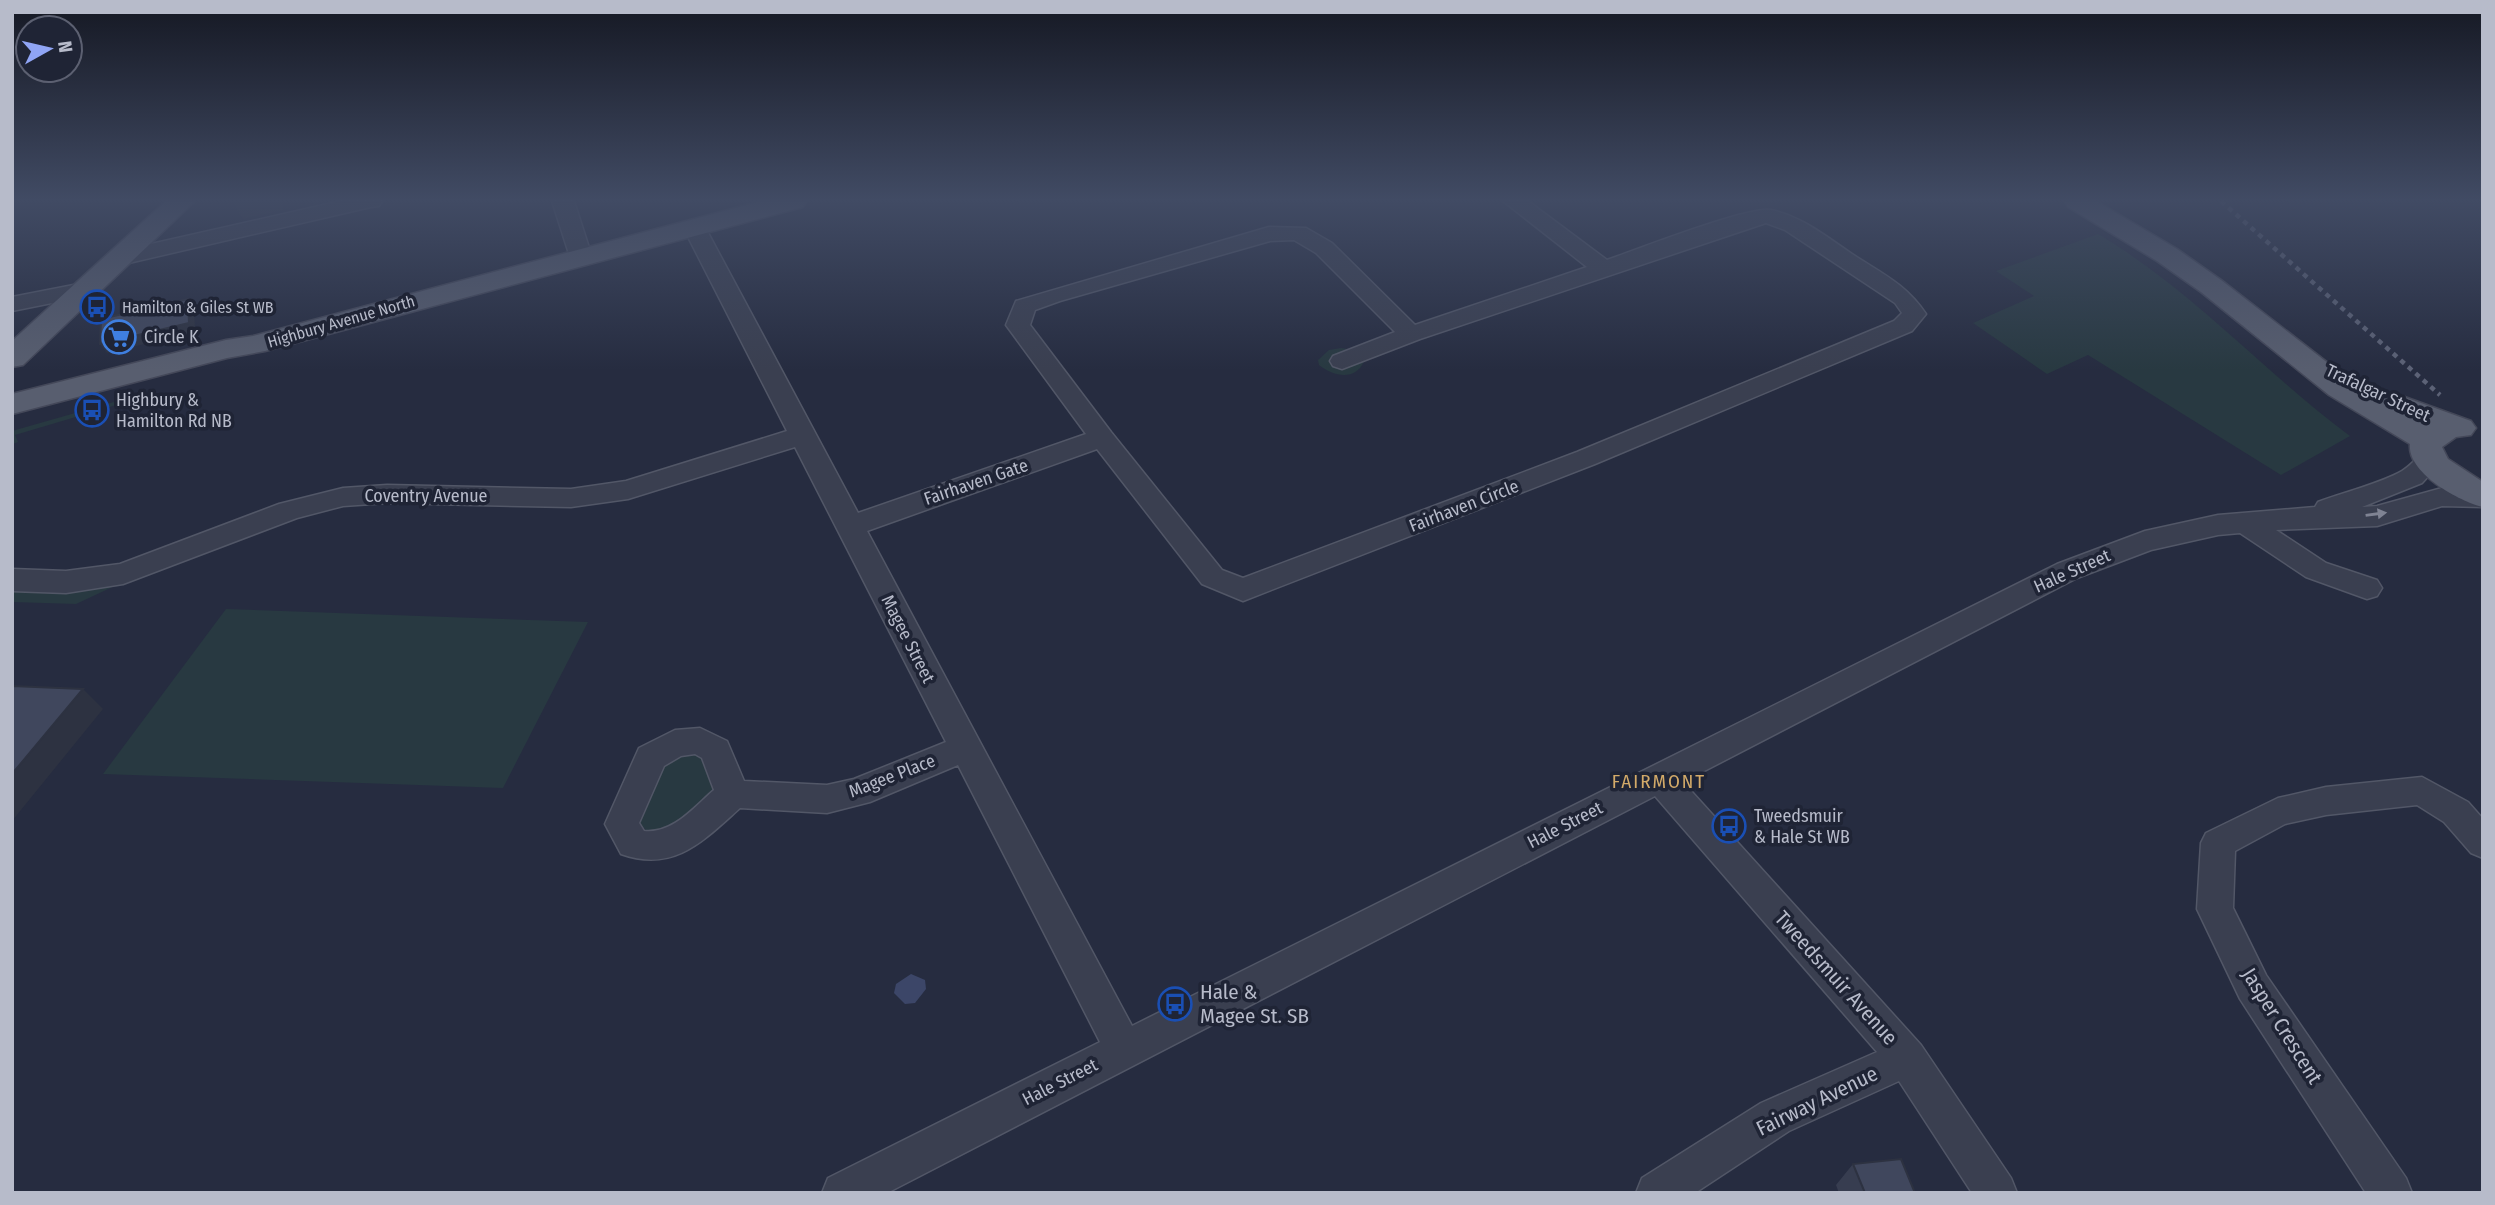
<svg xmlns="http://www.w3.org/2000/svg" width="2495" height="1205" font-family="'Fira Sans Condensed',sans-serif">
	<style>
		.green { fill: #283941 }
		.water { fill: #3c4668 }
		.lines { fill: none; stroke-linecap: round; stroke-linejoin: round }
		.minor-casing { stroke: #525767; stroke-width: 3 }
		.major-casing { stroke: #444859; stroke-width: 3 }
		.minor { fill: #3a3f50; fill-rule: evenodd }
		.major { fill: #585e6f; fill-rule: evenodd }
		.rail { stroke: #5c6276; stroke-width: 4.5; stroke-dasharray: 5 5; stroke-linecap: butt }
		.wall { fill: #373d50 }
		.shaded-wall { fill: #2d3241 }
		.building { fill: #40475d; stroke: #2d3241; stroke-width: 2 }
		.oneway { fill: #7f8393 }
		.labels { text-anchor: middle; stroke-width: 7; stroke-linejoin: round; paint-order: stroke }
		.far-poi-label { font-size: 16px; fill: #b7bbca; stroke: #1f2435; text-anchor: start }
		.far-street-label { font-size: 16px; fill: #b7bbca; stroke: #1f2435 }
		.poi-label { font-size: 18px; fill: #b7bbca; stroke: #1f2435; text-anchor: start }
		.street-label { font-size: 18px; fill: #b7bbca; stroke: #1f2435 }
		.neighbourhood-label { font-size: 19px; letter-spacing: 2px; fill: #d3aa69; stroke: #1f2435 }
		.near-street-label { font-size: 21px; fill: #b7bbca; stroke: #1f2435 }
		.near-poi-label { font-size: 21px; fill: #b7bbca; stroke: #1f2435; text-anchor: start }
	</style>
	<rect width="100%" height="100%" fill="#262c40"/>
	<path class="green" d="M2098,234c93,55 166,138 252,202l-69,39 -193,-120 -41,19 -74,-51 61,-27 -38,-25z
		M1341,348l13,2 10,11c-8,20 -30,16 -45,4l-1,-5 11,-10z
		M142,394l1,10 -8,3 -2,-7 -118,35 3,7 -5,2 -1,-13z
		M121,583l-45,21 -64,-2v-13z
		M226,609l362,13 -85,166 -400,-14z
		M692,753l11,4 13,30 -4,12 -50,32h-15l-8,-8 -1,-8 22,-52 16,-8z"/>
	<path class="water" d="M911,974l14,6 1,9 -11,14 -10,1 -11,-11 2,-9z"/>
	<g class="lines">
		<defs>
			<path id="minor" d="M341,201h41l-3,5 -8,1 -251,58 -8,-2 -3,-5 3,-5 8,-2z
				M552,201h22l18,56 -3,5h-16l-3,-5z
				M1503,201h25l79,59c29,-10 141,-54 164,-50 30,6 56,27 81,44 29,19 54,30 74,60l-14,17 -317,133 -352,137 -41,-17 -105,-135 -230,82 265,495 925,-462 88,-33 73,-16 97,-8 3,-5c24,-9 63,-19 84,-31 15,-9 18,-23 37,-17l4,6 -21,23 -60,24 15,-1 65,-18 41,1v18l-41,-1 -65,20 -101,4 50,33 51,17 5,8 -5,8 -10,3 -61,-22 -66,-44 -22,2 -67,15 -74,28 -394,204 238,263 90,133 6,15h-45l-73,-112 -110,50 -94,62h-59l6,-15 119,-75 116,-51 -222,-256 -768,397h-65l6,-15 272,-136 -142,-277 -88,37 -43,11 -87,-5c-37,33 -66,65 -119,46l-16,-30 34,-76 36,-18 25,-2 27,13 17,40 83,4 27,-6 92,-37 -151,-295 -167,52 -57,8 -184,-4 -44,3 -46,12 -174,66 -57,9 -54,-2v-22l54,2 54,-7 159,-60 64,-16 44,-3 184,4 55,-8 161,-50 -104,-204 3,-5h16l3,5 153,286 228,-79 -80,-109 10,-24 253,-74 37,1 26,15 83,82 172,-58zM1766,223l19,7 110,73 7,10 -8,8 -317,131 -334,126 -21,-8 -111,-138 -81,-107 5,-15 25,-9 210,-60 24,-1 22,13 79,79 -62,24 -3,5 3,5 9,3 78,-30zM695,754l7,4 12,32c-20,17 -41,44 -70,41l-5,-8 25,-57 17,-10z
				M89,282l8,2 4,5 -4,5 -85,17v-14z
				M2422,777l46,25 15,17v39l-12,-5 -27,-31 -27,-17 -91,10 -41,9 -50,27 -2,57 33,67 140,203 6,15h-46l-126,-194 -43,-90 4,-66 5,-10 72,-35 48,-11z"/>
			<path id="major" d="M166,201h29l-172,164 -11,2v-26z
				M762,201h45l-4,6 -538,144 -38,7 -215,56v-20l214,-54 27,-4z
				M2064,201h32l81,48 44,31 130,101 35,19 13,-5 72,26 5,7 -5,7 -15,2 -14,10 6,12 35,23v25c-24,-6 -76,-34 -73,-63l-81,-49 -128,-103 -44,-31 -89,-54z"/>
		</defs>
		<use href="#minor" class="minor-casing"/>
		<use href="#major" class="major-casing"/>
		<use href="#minor" class="minor"/>
		<use href="#major" class="major"/>
		<path class="rail" d="M2221,201l219,194"/>
	</g>
	<path class="wall" d="M1853,1164l62,29h-76l-3,-8z"/>
	<path class="shaded-wall" d="M232,201h50l1,9 -40,9z
		M188,299l6,8 1,25 -88,21 -7,-9z
		M83,689l20,20 -91,112v-47z"/>
	<path class="building" d="M188,299l1,24 -89,21 1,-25z
		M12,686l71,3 -71,85z
		M1901,1159l14,34h-50l-12,-29z"/>
	<defs><path id="oneway-solid" d="M-6-.8H1V-3.2L6.5 0L1 3.2V.8H-6Z" transform="scale(1.75)"/></defs>
	<use class="oneway" href="#oneway-solid" transform="translate(2376 514) rotate(-8)"/>
	<linearGradient id="sky" x2="0" y2="1"><stop stop-color="#151823"/><stop offset="0.54" stop-color="#414b64"/><stop offset="1" stop-color="#414b64" stop-opacity="0"/></linearGradient>
	<rect width="2495" height="370" fill="url(#sky)"/>
	<defs>
		<symbol id="bus-ring" viewBox="-11 -11 22 22"><circle r="9.5" fill="#1f2435" stroke="#1a4fb4" stroke-width="1.5"/><path d="M-5-6H5V4H4V6H2V4H-2V6H-4V4H-5ZM-3.5-4V0h7V-4ZM-3.5 1.2v1.5H-2V1.2ZM2 1.2v1.5H3.5V1.2Z" fill="#1a4fb4"/></symbol>
		<symbol id="supermarket-ring" viewBox="-11 -11 22 22"><circle r="9.5" fill="#1f2435" stroke="#3f7fe0" stroke-width="1.5"/><path d="M-6-5.5h2.5l.6 2H6L4.5 2H-2.5L-4.4-4H-6ZM-1.5 3.2a1.3 1.3 0 1 0 .1 0ZM3 3.2a1.3 1.3 0 1 0 .1 0Z" fill="#3f7fe0"/></symbol>
	</defs>
	<g fill-rule="evenodd">
		<use href="#bus-ring" x="78" y="288" width="38" height="38"/>
		<use href="#supermarket-ring" x="100" y="318" width="38" height="38"/>
		<use href="#bus-ring" x="73" y="391" width="38" height="38"/>
		<use href="#bus-ring" x="1710" y="807" width="38" height="38"/>
		<use href="#bus-ring" x="1156" y="985" width="38" height="38"/>
	</g>
	<g class="labels">
		<g class="far-poi-label">
			<text x="122" y="313">Hamilton &amp; Giles St WB</text>
		</g>
		<g class="far-street-label">
			<text transform="translate(341 321) rotate(-16)" y="6">Highbury Avenue North</text>
		</g>
		<g class="poi-label">
			<text x="144" y="343">Circle K</text>
			<text x="116" y="406">Highbury &amp;<tspan x="116" dy="21">Hamilton Rd NB</tspan></text>
			<text x="1754" y="822">Tweedsmuir<tspan x="1754" dy="21">&amp; Hale St WB</tspan></text>
		</g>
		<g class="street-label">
			<text transform="translate(2378 393) rotate(25)" y="6">Trafalgar Street</text>
			<text transform="translate(976 482) rotate(-19)" y="6">Fairhaven Gate</text>
			<text x="426" y="502">Coventry Avenue</text>
			<text transform="translate(1464 506) rotate(-21)" y="6">Fairhaven Circle</text>
			<text transform="translate(2072 571) rotate(-24)" y="6">Hale Street</text>
			<text transform="translate(908 639) rotate(63)" y="6">Magee Street</text>
			<text transform="translate(892 776) rotate(-21)" y="6">Magee Place</text>
			<text transform="translate(1565 825) rotate(-27)" y="6">Hale Street</text>
			<text transform="translate(1060 1082) rotate(-27)" y="6">Hale Street</text>
		</g>
		<g class="neighbourhood-label">
			<text x="1659" y="788">FAIRMONT</text>
		</g>
		<g class="near-street-label">
			<text transform="translate(1836 978) rotate(48)" y="7">Tweedsmuir Avenue</text>
			<text transform="translate(2282 1026) rotate(58)" y="7">Jasper Crescent</text>
			<text transform="translate(1817 1101) rotate(-26)" y="7">Fairway Avenue</text>
		</g>
		<g class="near-poi-label">
			<text x="1200" y="999">Hale &amp;<tspan x="1200" dy="24">Magee St. SB</tspan></text>
		</g>
	</g>
	<rect width="2495" height="1205" fill="none" stroke="#b7bbca" stroke-width="28"/>
	<g transform="translate(49 49) rotate(82)"><circle r="33" fill="#1f2435" stroke="#5c6071" stroke-width="2"/>
	<path d="M0-5L12 26L0 18L-12 26Z" fill="#90a5f5"/>
	<text y="-10" font-size="19" font-weight="bold" text-anchor="middle" fill="#b7bbca">N</text>
	</g>
</svg>
